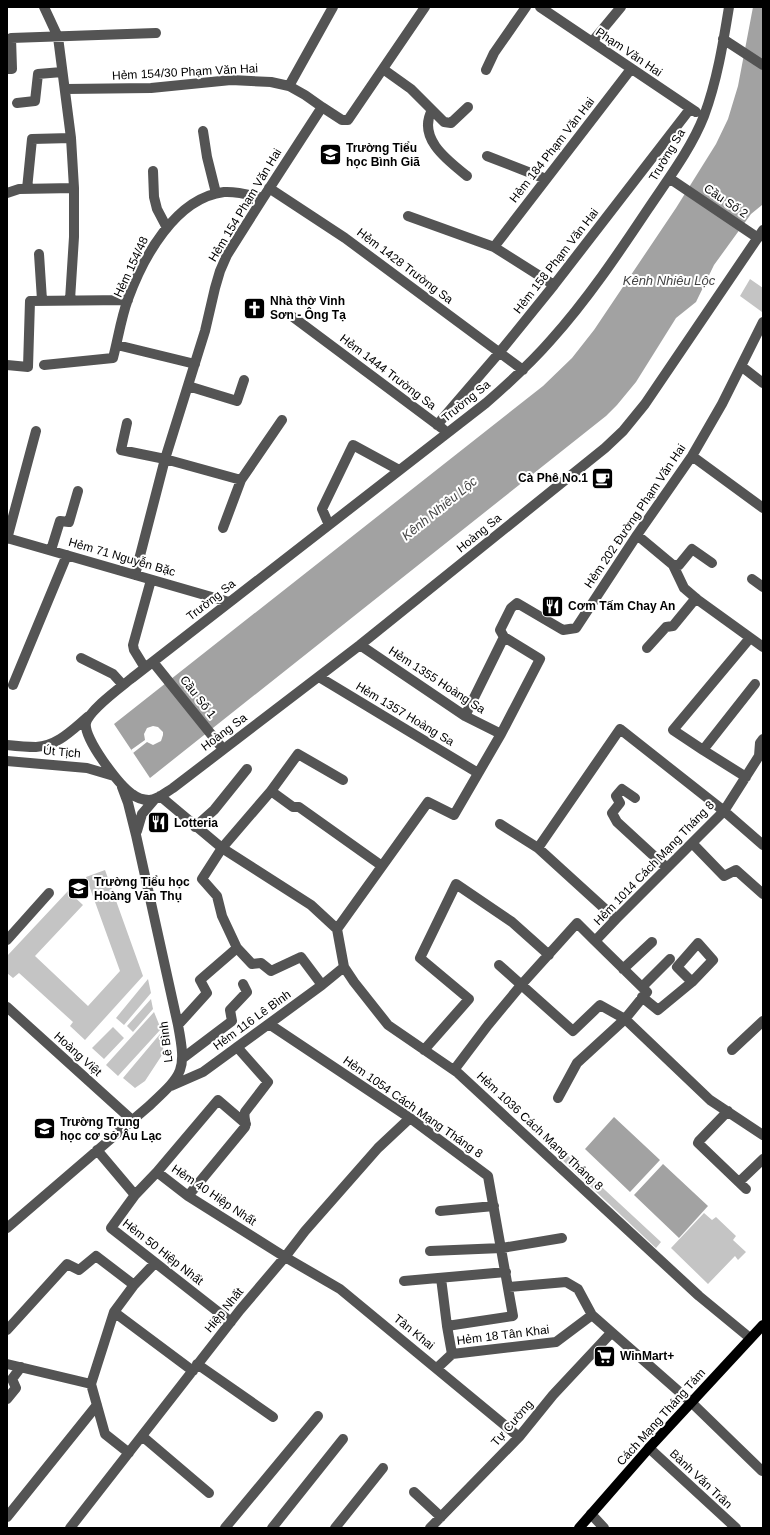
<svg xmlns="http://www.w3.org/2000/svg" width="770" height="1535" font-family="Helvetica,sans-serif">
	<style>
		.water { fill: #a2a2a2 }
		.pier { fill: #fff }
		.building { fill: #c4c4c4 }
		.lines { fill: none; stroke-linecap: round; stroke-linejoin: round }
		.minor { stroke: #545454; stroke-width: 10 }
		.major { stroke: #000; stroke-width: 10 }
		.labels { text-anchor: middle; stroke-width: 4; stroke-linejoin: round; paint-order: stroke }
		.street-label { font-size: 12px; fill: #000; stroke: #fff }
		.poi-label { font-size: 12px; font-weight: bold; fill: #000; stroke: #fff; text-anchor: start }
		.water-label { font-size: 13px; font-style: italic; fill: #434343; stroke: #fff }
	</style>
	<rect width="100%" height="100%" fill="#fff"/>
	<path class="water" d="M753,7h10v195l-1,3 -11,9 -37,51 -18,37 -20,16 -40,64 -19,23 -11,11 -456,362 -36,-54 429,-338 29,-28 22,-28 82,-122 40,-64 12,-25 10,-33z
		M614,1117l46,43 -30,32 -45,-43z
		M663,1164l45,42 -29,32 -45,-43z"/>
	<path class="pier" d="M153,726l5,1 5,5v3l-2,6 -8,4 -6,-3 -14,11 -2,-3 14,-10 -1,-6 3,-6z"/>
	<path class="building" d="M750,279l13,9 -1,24 -22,-16z
		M105,870l38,106 -58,64 -15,-14 3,-4 -54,-49 -6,5 -6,-5v-17l61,-65 15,14 -48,51 53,50 32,-35 -34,-94z
		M148,979l3,14 -27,32 -8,-7z
		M151,999l2,10 -20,23 -6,-6z
		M154,1012l7,17 -43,47 -12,-11z
		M113,1027l11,11 -20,21 -12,-11z
		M160,1034l4,18 -19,29 -10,7 -12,-10z
		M564,1152l97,90 -5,6 -97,-91z
		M704,1213l8,7 4,-3 20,19 -3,4 13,12 -8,8 -3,-4 -27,28 -37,-36z"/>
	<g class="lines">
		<path class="minor" d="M44,7l14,30 13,101 3,50v49l-4,63
			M540,7l156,105
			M729,7c-6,37 -12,74 -25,109 -13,33 -36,63 -56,93 -30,45 -61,91 -97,131 -20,23 -42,43 -65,63l-354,275c-11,9 -43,32 -46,45 -3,15 33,62 46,71 5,4 10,6 17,6 9,0 17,-8 24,-12l187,-143 245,-197 18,-17 22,-27 118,-174
			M723,39l40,26
			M592,42l29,-35
			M7,69h5l-1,-31 145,-5
			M383,69l28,20 33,33 7,1 17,-16
			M486,70l8,-17 32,-46
			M289,86l44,-79
			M66,89l85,-1 80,-8 40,2 18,4 16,9 17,12
			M17,103l18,-2 3,-27 24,-2
			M432,110c-15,28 15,50 35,66
			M203,131l4,26 9,36
			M487,156l59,23
			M153,171l1,26 3,12 10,19
			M669,178l89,60
			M269,188l76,50 178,132
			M27,189l5,-50 39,-1
			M7,193l12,-4 55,-1
			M408,216l86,31 60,38
			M494,247l137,-178
			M39,254l3,46
			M293,317l150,112
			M117,345l78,19
			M7,365l21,2 2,-66 98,-1
			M44,365l69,-7c5,-19 8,-40 15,-59 15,-41 47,-101 96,-107 13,-1 26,3 39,6
			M741,366l22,17
			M188,386l49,15 7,-21
			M127,423l-6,27 44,9 76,21 41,-60
			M437,425l62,-72 55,-68 136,-176
			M692,456l71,52
			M329,525l-7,-16 31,-64 46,25
			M223,528l18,-48
			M637,535l36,30 11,23 14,12 65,47
			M7,538l222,64
			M7,539l29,-108
			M51,550l9,-29 9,1 9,-31
			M673,565h6l13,-16 20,14
			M135,575l30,-116 40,-128 10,-43 5,-17 7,-16 36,-57 59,-91 20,13h6l77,-113
			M752,579l11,8
			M504,637l-4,-7 11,-22 6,-5 46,27 13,-2 61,-93 55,-79 30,-52 41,-82
			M360,645l105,71 36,18
			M647,648l19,-21 7,-1 23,-28
			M81,658l32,16 10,11
			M153,662l70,87
			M145,668l-11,-18 -1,-5 18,-65
			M319,677l159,96
			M13,685l54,-130
			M763,739l-3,4 -1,13 -35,55 -108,108 -21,22 52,51 -22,27 85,81 53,35
			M7,745c9,1 19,2 29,2 22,-1 37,-18 53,-31
			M703,750l-30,-20 77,-92
			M7,761l80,7 27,8
			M746,777l-43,-27 52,-66
			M271,791l22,16h6l83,59
			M160,796l62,52 89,57 26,24
			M635,798l-13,-9 -6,7 4,7 -8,10 5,9 50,46
			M500,824l38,24 78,71
			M195,827l19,-17 33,-41
			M137,831l5,-17 12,-14
			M692,843l32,33 12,-6 27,24
			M538,848l82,-119 104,82 39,34
			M337,929l7,38 10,15 34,43 70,48 241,223 51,42
			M337,929l91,-127 26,13 47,-81 39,-75 -36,-22 -39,79
			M7,940l42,-47
			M499,965l74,66 27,-26 25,14 -48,44 -19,35
			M623,969l29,-27
			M322,985l-21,-28 -30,14 -10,-8 -9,1 -15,-16 -15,-32 -5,-20 -15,-17 20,-31 49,-57 27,-37 45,26
			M642,987l28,-28
			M642,997l16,13 34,-28 21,-22 -15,-17 -21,24 15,15
			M7,1007l125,113
			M269,1024l141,94 78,58 25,140 -66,10
			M178,1025l29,-32 -7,-13 37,-32
			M424,1050l45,-51 -49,-41 36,-74 56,38 37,33
			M732,1050l31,-29
			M183,1058l49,-37 -2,-11 17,-18 -4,-8
			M454,1070l34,-45 34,-41 55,-61 18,18
			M171,1086l32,-14 119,-87 22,-18
			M728,1111l-29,30 -1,2 48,46
			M97,1150l38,45
			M157,1172l61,-72 28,24
			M739,1182l24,-23
			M188,1196l57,-69c2,-5 -2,-9 0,-15l23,-30 -31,-35
			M440,1211l54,-5
			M7,1228l142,-122c34,-32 38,-34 29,-81l-42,-190 -8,-32 -6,-16
			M430,1251l72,-3 60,-10
			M441,1278l6,48 5,28
			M404,1281l102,-9
			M509,1287l57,-5 12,7 14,26 100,88 70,68
			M114,1312l79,59
			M231,1322l-120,-94 24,-33 22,-23 31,24 97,61 55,32 179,148
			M7,1330l60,-66 12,6 17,-14 38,29
			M7,1364l84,20 14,50 24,19
			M197,1364l76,53
			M437,1368l15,-14 104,-12 36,-27
			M91,1384l23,-72 20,-27 21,-22
			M7,1399l9,-11 -4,-9 9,-12
			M142,1436l67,57
			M649,1448l87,80
			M414,1492l27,25
			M591,1514l13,14
			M7,1517l90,-112
			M70,1528l170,-218 45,-53 20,-26 73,-83 32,-30
			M225,1528l93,-112
			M272,1528l71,-89
			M335,1528l48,-60
			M430,1528l89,-91 34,-42 58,-62"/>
		<path class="major" d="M579,1528l70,-80 114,-123"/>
	</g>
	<defs>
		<symbol id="school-square" viewBox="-11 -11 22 22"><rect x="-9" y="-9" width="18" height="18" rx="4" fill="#000" stroke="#fff"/><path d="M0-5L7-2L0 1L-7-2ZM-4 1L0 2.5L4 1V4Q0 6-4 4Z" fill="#fff"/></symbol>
		<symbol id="church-square" viewBox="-11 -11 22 22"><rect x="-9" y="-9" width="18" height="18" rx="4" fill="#000" stroke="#fff"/><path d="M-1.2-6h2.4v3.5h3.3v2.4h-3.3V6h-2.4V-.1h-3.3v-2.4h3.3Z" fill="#fff"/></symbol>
		<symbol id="cafe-square" viewBox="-11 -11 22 22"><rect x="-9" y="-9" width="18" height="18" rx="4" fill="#000" stroke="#fff"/><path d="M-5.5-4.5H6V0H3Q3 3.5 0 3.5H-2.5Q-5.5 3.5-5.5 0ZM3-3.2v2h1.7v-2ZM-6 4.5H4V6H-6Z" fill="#fff"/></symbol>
		<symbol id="restaurant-square" viewBox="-11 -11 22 22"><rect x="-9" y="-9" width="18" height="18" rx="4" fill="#000" stroke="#fff"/><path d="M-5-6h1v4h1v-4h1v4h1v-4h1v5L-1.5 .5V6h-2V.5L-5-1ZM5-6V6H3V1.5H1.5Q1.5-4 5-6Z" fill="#fff"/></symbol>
		<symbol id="supermarket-square" viewBox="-11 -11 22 22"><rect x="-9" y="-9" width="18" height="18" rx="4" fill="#000" stroke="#fff"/><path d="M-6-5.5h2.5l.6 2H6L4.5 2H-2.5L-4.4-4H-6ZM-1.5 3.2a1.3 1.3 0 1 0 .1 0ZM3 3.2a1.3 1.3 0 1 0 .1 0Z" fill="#fff"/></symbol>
	</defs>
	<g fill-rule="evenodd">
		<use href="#school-square" x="318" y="142" width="25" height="25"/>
		<use href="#church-square" x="242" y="296" width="25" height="25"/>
		<use href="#cafe-square" x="590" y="466" width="25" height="25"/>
		<use href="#restaurant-square" x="540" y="594" width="25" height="25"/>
		<use href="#restaurant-square" x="146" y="810" width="25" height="25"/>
		<use href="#school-square" x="66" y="876" width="25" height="25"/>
		<use href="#school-square" x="32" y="1116" width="25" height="25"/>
		<use href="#supermarket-square" x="592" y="1344" width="25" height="25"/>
	</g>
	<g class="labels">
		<g class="street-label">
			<text transform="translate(629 52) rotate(34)" y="4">Phạm Văn Hai</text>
			<text transform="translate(185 72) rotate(-3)" y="4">Hẻm 154/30 Phạm Văn Hai</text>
			<text transform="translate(552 150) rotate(-52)" y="4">Hẻm 184 Phạm Văn Hai</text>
			<text transform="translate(667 155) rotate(-59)" y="4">Trường Sa</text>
			<text transform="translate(726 201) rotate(34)" y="4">Cầu Số 2</text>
			<text transform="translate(245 205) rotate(-59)" y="4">Hẻm 154 Phạm Văn Hai</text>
			<text transform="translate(556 261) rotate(-52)" y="4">Hẻm 158 Phạm Văn Hai</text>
			<text transform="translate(405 266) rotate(37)" y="4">Hẻm 1428 Trường Sa</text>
			<text transform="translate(131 267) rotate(-65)" y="4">Hẻm 154/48</text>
			<text transform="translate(388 372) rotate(37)" y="4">Hẻm 1444 Trường Sa</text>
			<text transform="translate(466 401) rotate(-39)" y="4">Trường Sa</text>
			<text transform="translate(635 516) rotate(-56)" y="4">Hẻm 202 Đường Phạm Văn Hai</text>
			<text transform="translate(479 533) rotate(-39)" y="4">Hoàng Sa</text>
			<text transform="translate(122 557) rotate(16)" y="4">Hẻm 71 Nguyễn Bặc</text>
			<text transform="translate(211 600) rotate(-38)" y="4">Trường Sa</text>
			<text transform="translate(437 680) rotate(33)" y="4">Hẻm 1355 Hoàng Sa</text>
			<text transform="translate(198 697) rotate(52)" y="4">Cầu Số 1</text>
			<text transform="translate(405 714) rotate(31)" y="4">Hẻm 1357 Hoàng Sa</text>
			<text transform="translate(224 732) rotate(-37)" y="4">Hoàng Sa</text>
			<text transform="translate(62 752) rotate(5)" y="4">Út Tịch</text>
			<text transform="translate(654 863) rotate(-46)" y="4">Hẻm 1014 Cách Mạng Tháng 8</text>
			<text transform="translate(252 1020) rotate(-36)" y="4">Hẻm 116 Lê Bình</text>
			<text transform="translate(166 1042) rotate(-97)" y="4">Lê Bình</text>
			<text transform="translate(78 1054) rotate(42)" y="4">Hoàng Việt</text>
			<text transform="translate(413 1107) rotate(35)" y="4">Hẻm 1054 Cách Mạng Tháng 8</text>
			<text transform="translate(540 1131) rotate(43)" y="4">Hẻm 1036 Cách Mạng Tháng 8</text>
			<text transform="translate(214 1195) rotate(34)" y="4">Hẻm 40 Hiệp Nhất</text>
			<text transform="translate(163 1252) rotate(38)" y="4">Hẻm 50 Hiệp Nhất</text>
			<text transform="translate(224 1310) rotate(-51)" y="4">Hiệp Nhất</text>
			<text transform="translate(414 1332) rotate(39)" y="4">Tân Khai</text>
			<text transform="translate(503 1335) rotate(-7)" y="4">Hẻm 18 Tân Khai</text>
			<text transform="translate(661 1417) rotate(-48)" y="4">Cách Mạng Tháng Tám</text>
			<text transform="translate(512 1423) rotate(-49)" y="4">Tự Cường</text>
			<text transform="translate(701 1479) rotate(43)" y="4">Bành Văn Trân</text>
		</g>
		<g class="poi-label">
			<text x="346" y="152">Trường Tiểu<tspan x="346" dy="14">học Bình Giã</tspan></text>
			<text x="270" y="305">Nhà thờ Vinh<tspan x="270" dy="14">Sơn - Ông Tạ</tspan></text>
			<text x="588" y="482" text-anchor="end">Cà Phê No.1</text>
			<text x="568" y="610">Cơm Tấm Chay An</text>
			<text x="174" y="827">Lotteria</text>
			<text x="94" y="886">Trường Tiểu học<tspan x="94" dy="14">Hoàng Văn Thụ</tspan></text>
			<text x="60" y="1126">Trường Trung<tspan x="60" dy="14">học cơ sở Âu Lạc</tspan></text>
			<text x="620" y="1360">WinMart+</text>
		</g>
		<g class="water-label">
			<text x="669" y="285">Kênh Nhiêu Lộc</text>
			<text transform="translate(439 508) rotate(-39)" y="5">Kênh Nhiêu Lộc</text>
		</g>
	</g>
	<rect width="770" height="1535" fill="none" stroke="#000000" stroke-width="16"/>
</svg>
